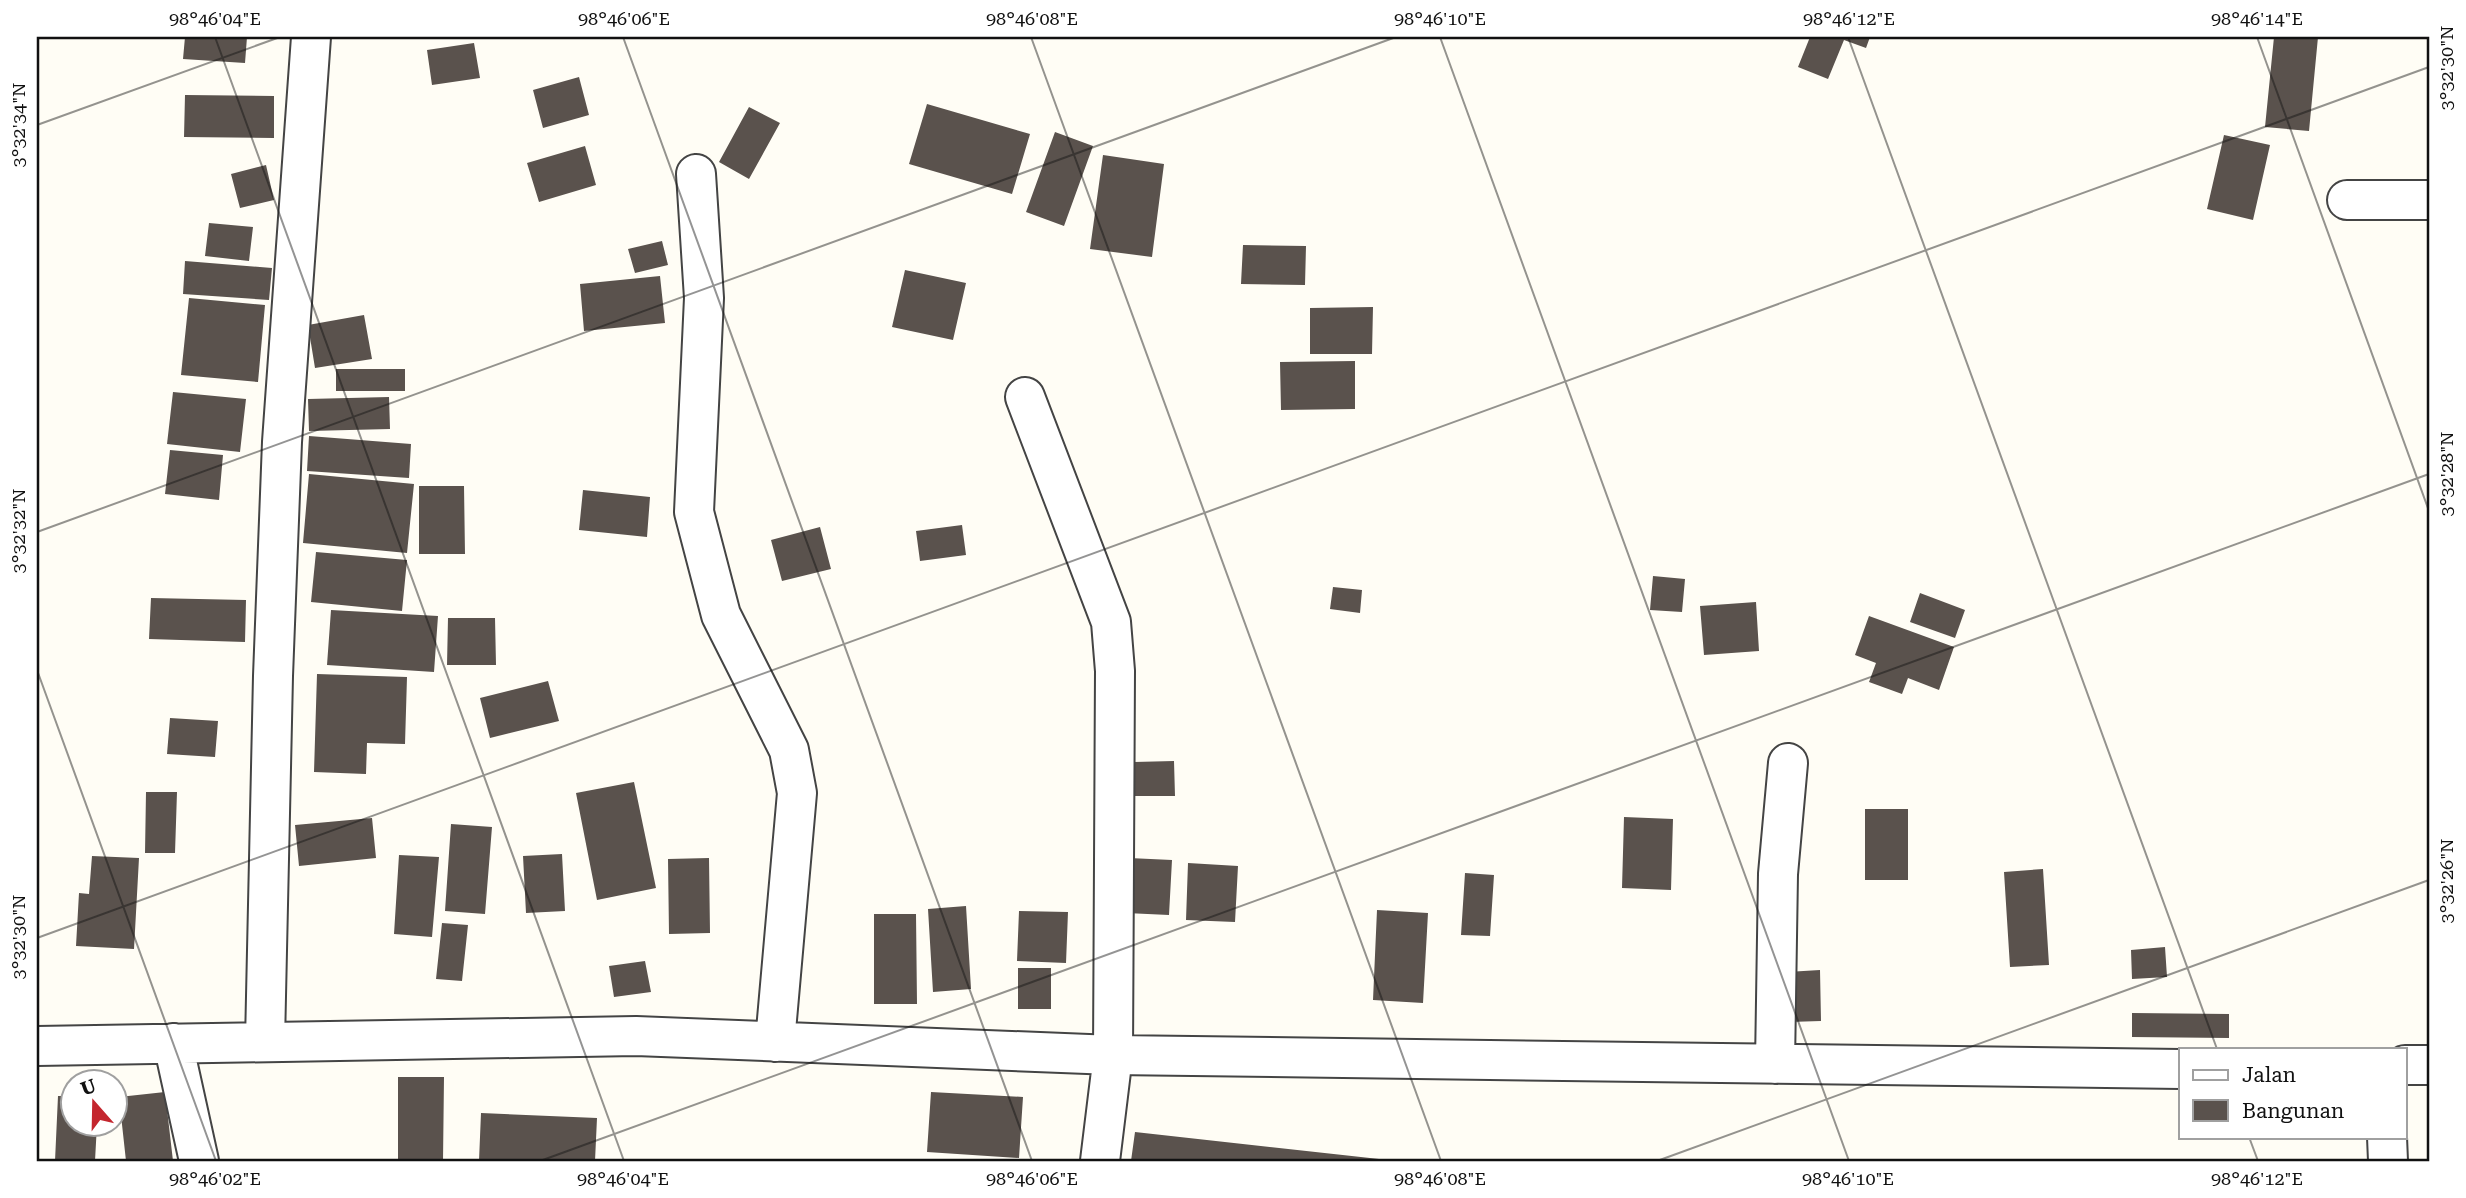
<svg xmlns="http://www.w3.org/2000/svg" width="2466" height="1198" font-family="'Roboto Serif',serif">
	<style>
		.building { fill: #5a524d }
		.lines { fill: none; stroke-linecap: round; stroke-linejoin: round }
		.minor-casing { stroke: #444; stroke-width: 42 }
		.minor { stroke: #fff; stroke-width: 38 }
		.ticks { fill: none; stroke: #111; stroke-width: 2; stroke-opacity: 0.45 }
		.neatline { fill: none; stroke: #111; stroke-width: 2.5 }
		.ticks-label { font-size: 18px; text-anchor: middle; fill: #111 }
	</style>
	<rect width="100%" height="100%" fill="#fffdf5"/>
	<path class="building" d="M185,37h62l-2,26 -62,-4z
		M1810,37h60l-4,11 -22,-8 -16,39 -30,-12z
		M2274,37h44l-9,94 -44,-4z
		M474,43l6,35 -48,7 -5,-35z
		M579,77l10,38 -46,13 -10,-38z
		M185,95l89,1v42l-90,-1z
		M927,104l103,30 -18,60 -103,-30z
		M749,107l31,16 -31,56 -30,-17z
		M1055,132l38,14 -29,80 -38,-14z
		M2224,135l46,10 -17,75 -46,-11z
		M585,146l11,39 -57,17 -12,-39z
		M1103,155l61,9 -12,93 -62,-8z
		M266,165l8,35 -34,8 -9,-34z
		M209,223l44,4 -4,34 -44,-5z
		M662,241l6,24 -33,8 -7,-24z
		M1243,245l63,1 -1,39 -64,-1z
		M185,261l87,7 -3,32 -86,-6z
		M905,270l61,13 -13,57 -61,-13z
		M660,276l5,47 -81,8 -4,-47z
		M189,298l76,7 -7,77 -77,-7z
		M1373,307l-1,47h-62v-46z
		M364,315l8,44 -57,9 -7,-43z
		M1355,361v48l-74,1 -1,-48z
		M336,369h69v22h-69z
		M173,392l73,7 -6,53 -73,-8z
		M389,397l1,32 -81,2 -1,-32z
		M309,436l102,8 -2,34 -102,-7z
		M170,450l53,5 -4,45 -54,-6z
		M309,474l105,10 -7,69 -104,-10z
		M419,486h45l1,68h-46z
		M583,490l67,7 -3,40 -68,-7z
		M962,525l4,30 -46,6 -4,-30z
		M820,527l11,42 -49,12 -11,-41z
		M316,552l91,8 -5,51 -91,-9z
		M1653,576l32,3 -3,33 -32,-2z
		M1333,587l29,3 -2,23 -30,-4z
		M1920,593l45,17 -10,28 -45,-16z
		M151,598l95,2 -1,42 -96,-3z
		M1756,602l3,49 -55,4 -4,-49z
		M331,610l107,6 -4,56 -107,-7z
		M1869,616l85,31 -15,43 -31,-12 -6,16 -33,-12 7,-19 -21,-8z
		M448,618h47l1,47h-49z
		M317,674l90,3 -2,67 -38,-1 -1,31 -52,-2z
		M548,681l11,40 -69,17 -10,-40z
		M170,718l48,3 -3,36 -48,-3z
		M1174,761l1,35h-40l-1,-34z
		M634,782l22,106 -59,12 -21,-107z
		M146,792h31l-2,61h-30z
		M1865,809h43v71h-43z
		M1624,817l49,2 -2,71 -49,-2z
		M372,818l4,40 -77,8 -4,-41z
		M451,824l41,3 -7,87 -40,-3z
		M562,854l3,57 -39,2 -3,-57z
		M399,855l40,2 -7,80 -38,-3z
		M92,856l47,2 -5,91 -58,-3 3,-53 10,1z
		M709,858l1,75 -41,1 -1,-75z
		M1129,858l43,2 -3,55 -43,-2z
		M1188,863l50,3 -3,56 -49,-2z
		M2043,869l6,96 -39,2 -6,-95z
		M1465,873l29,2 -4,61 -29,-1z
		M966,906l5,83 -38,3 -5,-83z
		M1377,910l51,3 -5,90 -50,-3z
		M1019,911l49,1 -2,51 -49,-2z
		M874,914h42l1,90h-43z
		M442,923l26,2 -6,56 -26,-2z
		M2165,947l2,30 -35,2 -1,-29z
		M645,961l6,31 -37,5 -5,-31z
		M1018,968h33v41h-33z
		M1820,970l1,51 -32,1 -2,-50z
		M2132,1013l97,1v24l-97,-1z
		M398,1077h46l-1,84h-45z
		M165,1092l8,69h-47l-7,-64z
		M931,1092l92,5 -4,61 -92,-6z
		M58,1096h16v28h23l-2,37h-40z
		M481,1113l116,5 -2,43h-116z
		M1135,1132l244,27v2h-248z"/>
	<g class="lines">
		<defs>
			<path id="minor" d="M696,174l8,124 -10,214 27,103 68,135 8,43 -22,249
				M2347,200h82
				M1025,397l86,225 4,49 -2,384 -13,106
				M265,1042l8,-366 9,-234 29,-405
				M173,1043l26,118
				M37,1046l599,-10 477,19 1068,14
				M1775,1064l3,-190 10,-111
				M2405,1065h24
				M2387,1137l1,24"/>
		</defs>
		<use href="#minor" class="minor-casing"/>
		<use href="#minor" class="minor"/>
	</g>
	<path class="ticks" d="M215,37l409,1124M623,37l409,1124M1031,37l410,1124M1440,37l409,1124M1848,37l369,1012M2257,37l172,474M37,125l243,-88M37,532l1359,-495M37,670l179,491M37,938l2392,-871M2249,1137l9,24M540,1161l1889,-687M1657,1161l772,-281"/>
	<rect width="2466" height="1198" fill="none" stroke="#ffffff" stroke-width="77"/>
	<rect x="2179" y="1048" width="228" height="91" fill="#ffffff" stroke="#a0a0a0" stroke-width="2"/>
	<rect x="2193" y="1070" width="35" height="10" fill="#ffffff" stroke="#a0a0a0" stroke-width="2"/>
	<text x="2242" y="1082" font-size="21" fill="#111111">Jalan</text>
	<rect x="2193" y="1100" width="35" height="21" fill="#5a524d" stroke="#a0a0a0" stroke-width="2"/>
	<text x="2242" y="1118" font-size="21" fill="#111111">Bangunan</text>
	<g transform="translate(94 1103) rotate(340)"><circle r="33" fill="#ffffff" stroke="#a0a0a0" stroke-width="2"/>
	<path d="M0-5L12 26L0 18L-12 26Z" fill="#c4262e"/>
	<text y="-10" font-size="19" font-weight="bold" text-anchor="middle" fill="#111111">U</text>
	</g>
	<rect x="38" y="38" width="2390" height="1122" class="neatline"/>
	<g class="ticks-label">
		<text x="215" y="25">98°46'04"E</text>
		<text x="624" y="25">98°46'06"E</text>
		<text x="1032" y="25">98°46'08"E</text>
		<text x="1440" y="25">98°46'10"E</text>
		<text x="1849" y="25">98°46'12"E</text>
		<text x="2257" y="25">98°46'14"E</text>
		<text transform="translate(2447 68) rotate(-90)" y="6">3°32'30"N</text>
		<text transform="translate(19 125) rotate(-90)" y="6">3°32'34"N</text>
		<text transform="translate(2447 474) rotate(-90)" y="6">3°32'28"N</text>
		<text transform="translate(19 531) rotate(-90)" y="6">3°32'32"N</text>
		<text transform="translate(2447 881) rotate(-90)" y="6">3°32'26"N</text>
		<text transform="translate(19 937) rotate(-90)" y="6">3°32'30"N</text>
		<text x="215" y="1185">98°46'02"E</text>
		<text x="623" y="1185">98°46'04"E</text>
		<text x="1032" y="1185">98°46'06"E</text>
		<text x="1440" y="1185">98°46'08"E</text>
		<text x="1848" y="1185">98°46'10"E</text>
		<text x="2257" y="1185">98°46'12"E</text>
	</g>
</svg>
